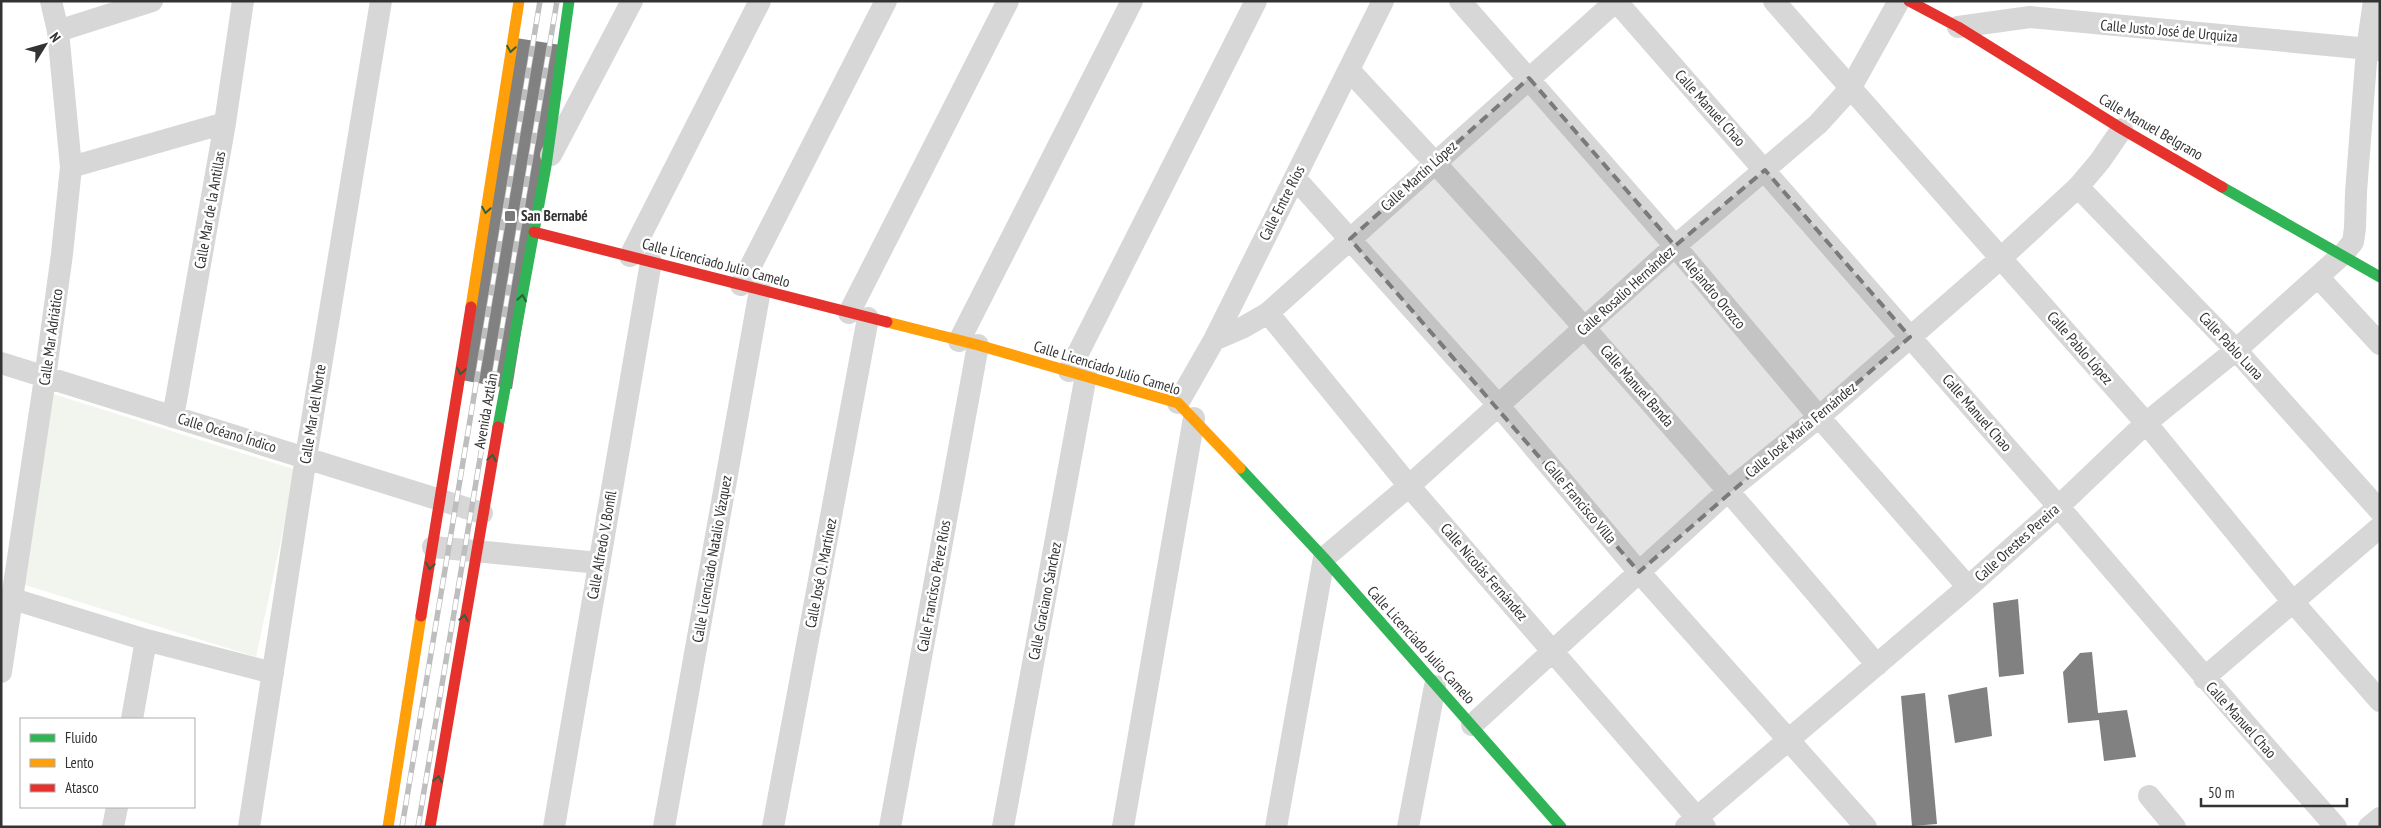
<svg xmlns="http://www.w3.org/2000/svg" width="2381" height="828" font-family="'PT Sans Narrow',sans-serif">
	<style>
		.green { fill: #f1f5ed }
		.building { fill: #818181 }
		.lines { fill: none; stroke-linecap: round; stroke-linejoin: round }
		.street { stroke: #d7d7d7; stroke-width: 22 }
		.fast { stroke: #30b455; stroke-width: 11 }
		.slow { stroke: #ff9f0a; stroke-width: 11 }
		.jam { stroke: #e5322d; stroke-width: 11 }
		.rail-casing { stroke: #bebebe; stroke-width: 5.5 }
		.rail { stroke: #fff; stroke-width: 4; stroke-dasharray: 11; stroke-linecap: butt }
		.oneway { stroke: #32603f }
		.marked { fill: #7a7a7a; fill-opacity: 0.2; stroke: #7a7a7a; stroke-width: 4; stroke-dasharray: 10 6; stroke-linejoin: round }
		.poi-dot { fill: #7a7a7a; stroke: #fff; stroke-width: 2 }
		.labels { text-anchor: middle; stroke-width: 5; stroke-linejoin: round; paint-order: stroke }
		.street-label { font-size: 15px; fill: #333; stroke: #fff }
		.poi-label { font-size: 15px; font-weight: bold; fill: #333; stroke: #fff; text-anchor: start }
	</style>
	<rect width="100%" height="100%" fill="#fff"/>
	<path class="green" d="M53,394l243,76 -40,187 -234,-73z"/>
	<path class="building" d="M516,38l51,8 -55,343 -51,-9z
		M2018,599l6,75 -25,3 -6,-74z
		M2092,652l6,61 29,-3 9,47 -32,4 -5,-41 -31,3 -5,-51 17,-19z
		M1987,687l5,49 -37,7 -7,-48z
		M1925,693l12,131 -25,2 -11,-130z"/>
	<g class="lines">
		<path class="street" d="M1460,1l215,245 144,171 149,170
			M1616,1c148,168 296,336 442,505 92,107 184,215 278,321
			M1774,1l372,422 147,179 87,99
			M1958,27l72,-10 350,33
			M58,31l94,-30
			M1349,70c181,194 357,392 528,595
			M551,155l81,-154
			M71,167l154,-44
			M1295,178l204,228 140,166 227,255
			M2078,187l158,163 144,161
			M630,256l130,-255
			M2319,278l61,66
			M741,285l145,-284
			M849,313l159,-312
			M1268,313l141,173 296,341
			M1214,340l28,-12 26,-15 348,-312
			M959,341l173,-340
			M1,363l481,150
			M1069,371l187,-370
			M1178,403l36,-63 169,-339
			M173,417l52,-294 18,-122
			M433,547l166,16
			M13,599l133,41 127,33
			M1,672l44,-294 17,-124 9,-87 -13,-136 -7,-30
			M2204,678l176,-151
			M132,719l14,-79
			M1472,725l257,-235 90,-73 182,-159 77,-71 22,-26 22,-32
			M2149,796l26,31
			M113,827l4,-20
			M249,827l57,-370 75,-456
			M554,827l97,-565
			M664,827l96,-537
			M773,827l95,-509
			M890,827l88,-482
			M1003,827l83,-452
			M1123,827l71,-409
			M1276,827l48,-269 85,-72 266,-240 143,-122 32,-35 49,-88
			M1408,827l27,-141
			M1686,827l282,-240 90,-80 88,-84 90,-73 107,-96 10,-12 2,-14 1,-36 11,-143 7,-48
			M2369,827l11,-9"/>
		<path class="fast" d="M2222,187l158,90
			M498,427l48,-261 23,-165
			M1240,468l84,90 237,269"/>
		<path class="slow" d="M471,307l48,-306
			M887,322l91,23 200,58 62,65
			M388,827l33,-211"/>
		<path class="jam" d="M1909,1l49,26 164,102 100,58
			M534,232l353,90
			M421,616l50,-309
			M430,827l68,-400"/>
		<defs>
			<path id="rail" d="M402,827l138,-826
				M418,827l139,-826"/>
		</defs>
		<use href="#rail" class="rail-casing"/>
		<use href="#rail" class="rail"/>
	</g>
	<defs><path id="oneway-chevron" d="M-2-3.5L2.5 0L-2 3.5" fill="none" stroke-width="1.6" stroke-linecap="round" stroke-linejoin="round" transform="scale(1.25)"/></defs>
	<g class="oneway">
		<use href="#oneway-chevron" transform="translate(511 49) rotate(99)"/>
		<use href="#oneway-chevron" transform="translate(486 210) rotate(99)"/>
		<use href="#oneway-chevron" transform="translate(522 298) rotate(-80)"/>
		<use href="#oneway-chevron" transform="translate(461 371) rotate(99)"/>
		<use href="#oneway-chevron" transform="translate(492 458) rotate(-80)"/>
		<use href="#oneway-chevron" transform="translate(430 566) rotate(99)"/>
		<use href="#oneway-chevron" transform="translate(464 618) rotate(-80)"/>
		<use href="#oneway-chevron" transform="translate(438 779) rotate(-80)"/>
	</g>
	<path class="marked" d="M1529,78l146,168 90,-76 145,167 -271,235 -289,-333z"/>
	<rect class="poi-dot" x="504" y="210" width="12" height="12" rx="2.5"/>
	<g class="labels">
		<g class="street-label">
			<text transform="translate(2169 31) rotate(5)" y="5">Calle Justo José de Urquiza</text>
			<text transform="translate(1710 108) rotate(48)" y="5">Calle Manuel Chao</text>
			<text transform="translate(2151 127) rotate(30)" y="5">Calle Manuel Belgrano</text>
			<text transform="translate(1419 176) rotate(-42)" y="5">Calle Martín López</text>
			<text transform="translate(1282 203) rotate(-63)" y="5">Calle Entre Ríos</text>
			<text transform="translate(210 210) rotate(-80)" y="5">Calle Mar de la Antillas</text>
			<text transform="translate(716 263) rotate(15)" y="5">Calle Licenciado Julio Camelo</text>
			<text transform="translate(1626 291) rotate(-42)" y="5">Calle Rosalio Hernández</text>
			<text transform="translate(1714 293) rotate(50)" y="5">Alejandro Orozco</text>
			<text transform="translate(51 337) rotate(-82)" y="5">Calle Mar Adriático</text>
			<text transform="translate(2231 346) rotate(47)" y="5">Calle Pablo Luna</text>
			<text transform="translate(2080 348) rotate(49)" y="5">Calle Pablo López</text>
			<text transform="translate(1107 368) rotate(17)" y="5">Calle Licenciado Julio Camelo</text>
			<text transform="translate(1637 386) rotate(49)" y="5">Calle Manuel Banda</text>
			<text transform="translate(486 411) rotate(-80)" y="5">Avenida Aztlán</text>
			<text transform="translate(1977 413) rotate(49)" y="5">Calle Manuel Chao</text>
			<text transform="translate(313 414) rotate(-81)" y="5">Calle Mar del Norte</text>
			<text transform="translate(1801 430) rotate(-40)" y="5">Calle José María Fernández</text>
			<text transform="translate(227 433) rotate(17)" y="5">Calle Océano Índico</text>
			<text transform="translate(1580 502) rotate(50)" y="5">Calle Francisco Villa</text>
			<text transform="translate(2017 543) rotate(-42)" y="5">Calle Orestes Pereira</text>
			<text transform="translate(602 545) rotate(-80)" y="5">Calle Alfredo V. Bonfil</text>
			<text transform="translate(712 559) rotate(-80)" y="5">Calle Licenciado Natalio Vázquez</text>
			<text transform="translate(1484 572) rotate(49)" y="5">Calle Nicolás Fernández</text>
			<text transform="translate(821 573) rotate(-79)" y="5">Calle José O. Martínez</text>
			<text transform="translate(934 586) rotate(-80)" y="5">Calle Francisco Pérez Ríos</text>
			<text transform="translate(1045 601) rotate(-79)" y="5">Calle Graciano Sánchez</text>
			<text transform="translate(1421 645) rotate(48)" y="5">Calle Licenciado Julio Camelo</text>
			<text transform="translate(2241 720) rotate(48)" y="5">Calle Manuel Chao</text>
		</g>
		<g class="poi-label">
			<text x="521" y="221">San Bernabé</text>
		</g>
	</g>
	<rect width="2381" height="828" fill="none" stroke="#333333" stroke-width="5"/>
	<rect x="20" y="718" width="175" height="90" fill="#ffffff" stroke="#adadad"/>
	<rect x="30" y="734" width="25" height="8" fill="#30b455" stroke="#adadad"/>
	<text x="65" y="743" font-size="15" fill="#333333">Fluido</text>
	<rect x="30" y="759" width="25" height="8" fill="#ff9f0a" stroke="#adadad"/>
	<text x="65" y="768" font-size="15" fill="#333333">Lento</text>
	<rect x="30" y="784" width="25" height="8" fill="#e5322d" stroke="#adadad"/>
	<text x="65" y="793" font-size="15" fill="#333333">Atasco</text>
	<g transform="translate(45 45) rotate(53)" stroke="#ffffff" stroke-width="4" paint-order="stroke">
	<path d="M0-4L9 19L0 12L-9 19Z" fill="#333333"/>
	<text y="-8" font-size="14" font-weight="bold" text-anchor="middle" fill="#333333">N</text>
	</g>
	<path d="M2201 798v8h146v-8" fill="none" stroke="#333333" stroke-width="2.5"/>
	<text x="2208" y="798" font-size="15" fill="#333333" stroke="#ffffff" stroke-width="4" paint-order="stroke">50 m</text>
</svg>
